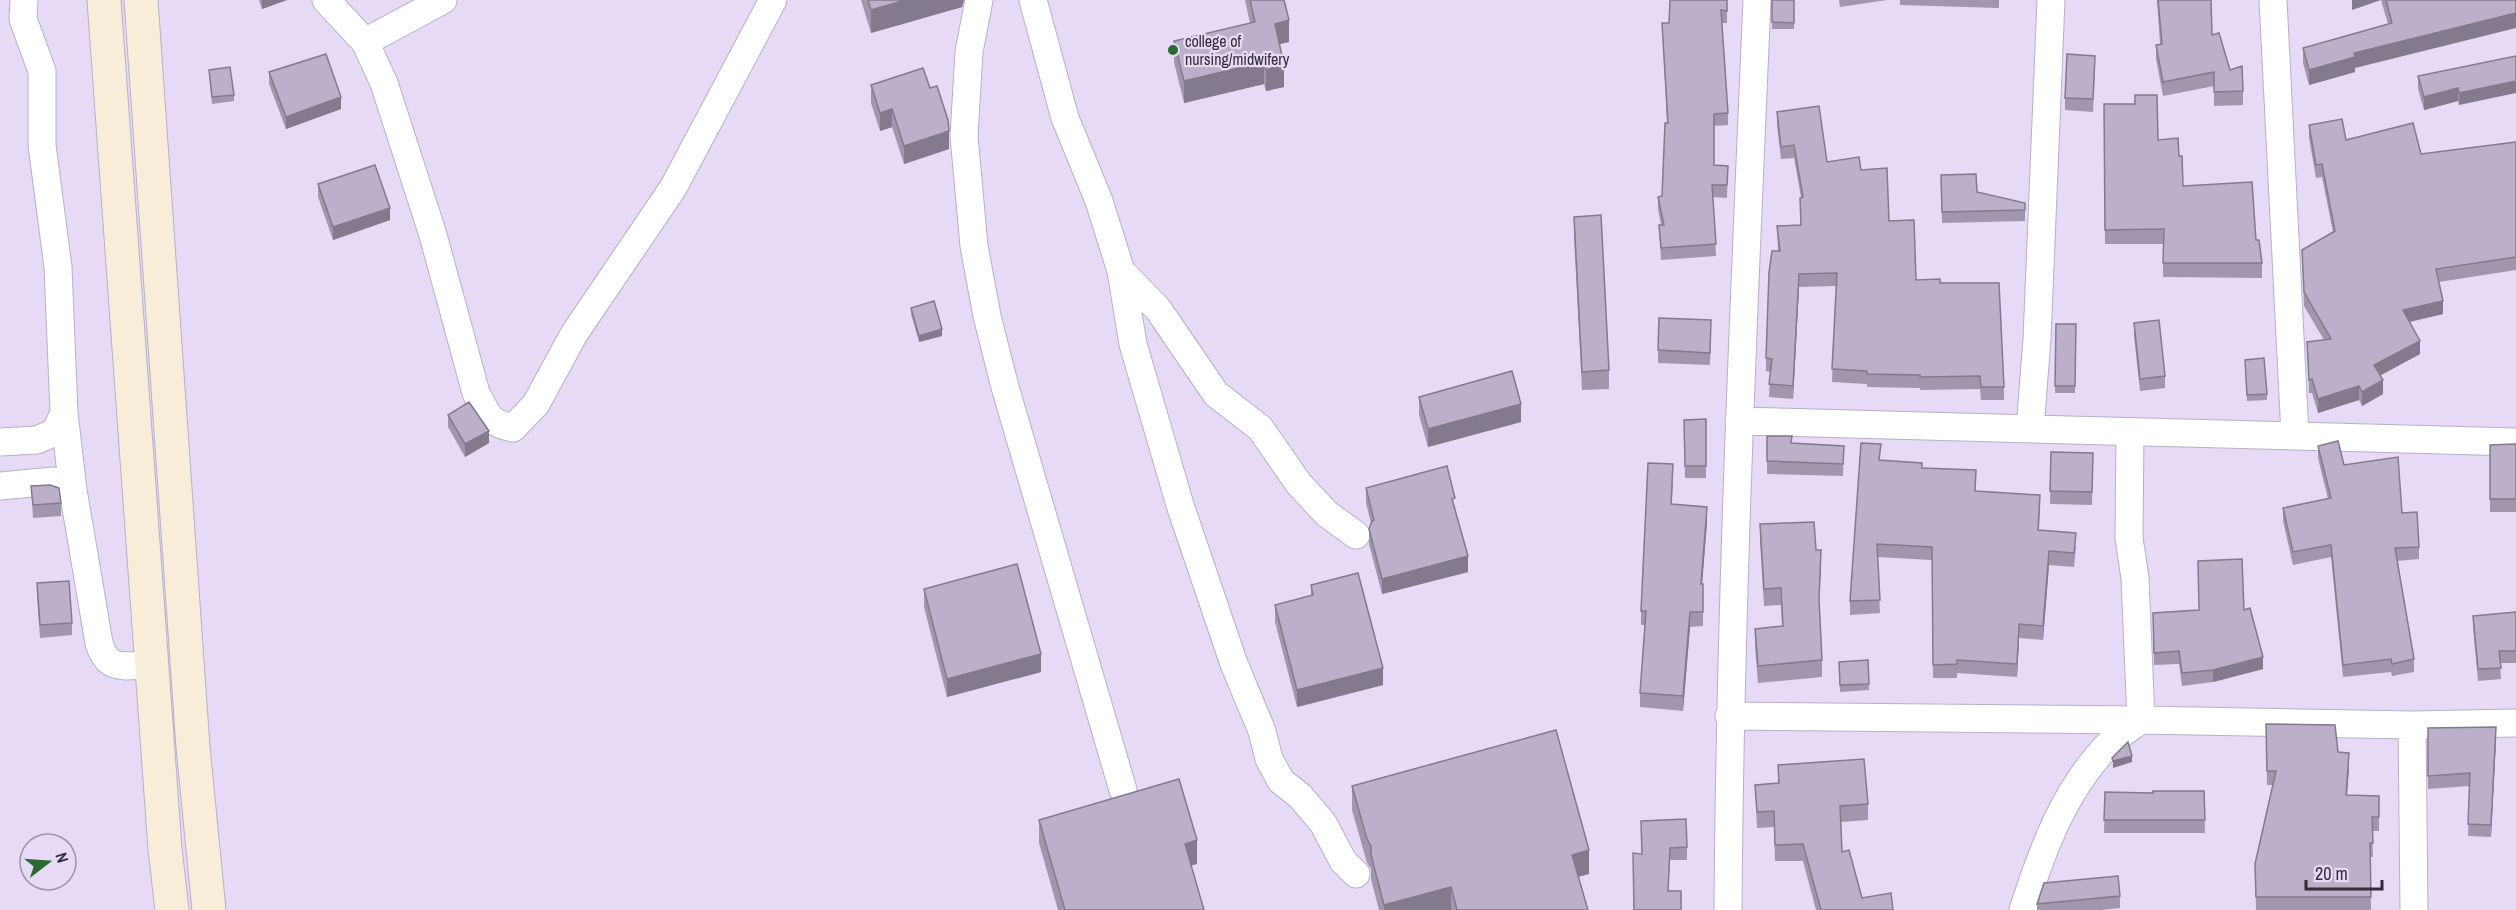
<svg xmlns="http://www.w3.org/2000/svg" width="2516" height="910" font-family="'Archivo Narrow',sans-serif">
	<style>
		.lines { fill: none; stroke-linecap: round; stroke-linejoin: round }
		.street-casing { stroke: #baafca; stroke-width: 29 }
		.secondary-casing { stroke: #baafca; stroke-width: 35 }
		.street { stroke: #fff; stroke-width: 27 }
		.secondary { stroke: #f7edd9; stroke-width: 33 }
		.wall { fill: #a196ae }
		.shaded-wall { fill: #837a8d }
		.building { fill: #bbafca; stroke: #837a8d; stroke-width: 1.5 }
		.poi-dot { fill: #296932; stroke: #e6daf6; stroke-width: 2 }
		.labels { text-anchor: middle; stroke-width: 4.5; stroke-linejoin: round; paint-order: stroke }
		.poi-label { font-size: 16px; fill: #322d38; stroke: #e6daf6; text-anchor: start }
	</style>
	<rect width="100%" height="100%" fill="#e6daf6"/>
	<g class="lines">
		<defs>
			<path id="street" d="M24,0l-1,19 19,52v74l16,122 6,146 9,77 26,153c9,30 26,22 53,22
				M326,0l39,42 19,41 49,152 43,158c11,21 13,31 37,35l23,-24 38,-70 99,-146 100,-188
				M979,0l-10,52 -5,84 10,110 13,70 18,71 118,403
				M1033,0l32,118 34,83 22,70 12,73 47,161 54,159 28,67 7,28 12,22 19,15 23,27 20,38 13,13
				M2273,0l22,435
				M365,42l78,-42
				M1121,271l37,38 58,85 44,34 39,56 28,30 29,21
				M1739,421l777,21
				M2030,428l7,-89 14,-339
				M0,442l37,-2 18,-8 9,-19
				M0,486l53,-5 20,9
				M1729,716l412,4 271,5 104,-2
				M2412,725l2,185
				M1728,910c2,-304 16,-607 29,-910
				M2023,910c19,-59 41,-120 85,-165 9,-9 22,-17 33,-25l-6,-142 -6,-40 1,-106"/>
			<path id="secondary" d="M104,0l61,849 7,61
				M141,0l52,747 16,163"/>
		</defs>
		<use href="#street" class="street-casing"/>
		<use href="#secondary" class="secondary-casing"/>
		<use href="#street" class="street"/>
		<use href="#secondary" class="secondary"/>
	</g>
	<path class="wall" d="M259,0h28l-25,9z
		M861,0h103l-2,7 -91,26z
		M1245,0h39l5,42 -10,2 5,43 -18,4 -2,-7 -80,19 -10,-41v-21l76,-18z
		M1727,0v23h-5l6,90v12l-14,1v39l14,1 -1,32 -14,-1 3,59 -55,4 -2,-35h2l-3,-16v-12l4,-1 5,-73 -5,-100h7z
		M1772,0h22v29h-22z
		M1839,0h48l-47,7z
		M1900,0h99v8l-99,-3z
		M2157,0h54l1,35 18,35 13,21v14l-29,1v-20l-51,10 -7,-37v-14l4,-1z
		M2381,0h135l-161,68v4l-46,13 -6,-22v-15l85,-24z
		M2516,56l-57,49 -1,-4 -34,9 -6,-21v-13z
		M2095,68l-2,44 -28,-2v-12z
		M209,70l25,25v6l-22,3z
		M269,72l72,37 -55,20 -17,-45z
		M871,85l78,64 -45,15 -12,-37 -12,4 -9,-28z
		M2104,104l54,36 21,16 4,30 73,54 6,23v15l-99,-1v-33h-58z
		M1777,112l50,50 34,8 28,51 27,59 24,3 64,104v13h-23l-1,-11 -60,1v-2l-53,-1v-3l-35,-2 4,-96 -37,1 -6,112 -24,-2 1,-25 -4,-1v-13l12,-107 -1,-25 24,-1v-28l-7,-39 -13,1 -4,-34z
		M2309,125l37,15 75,14 95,-12v128l-77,12 4,32 -33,8 10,32 -40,21 3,19 -21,12 -3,-6 -41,13 -6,-20h-3l-2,-51 17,-2 -20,-34 -2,-56 31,-18 -11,-55 -6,1 -7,-40z
		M1941,175l36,17 48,11v18l-83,2z
		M318,184l72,36 -57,20 -15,-43z
		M1574,217l35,153v19l-27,1 -8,-155z
		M911,308l31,28 -23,6 -8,-28z
		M1711,320l-1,45 -52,-2v-13z
		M2134,323l31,53v12l-25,3 -6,-55z
		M2056,324h20l-1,69h-20z
		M2245,366l22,28v6l-20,1z
		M1419,397l102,25 -93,25 -9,-32z
		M448,415l41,28 -24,14 -17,-30z
		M1706,419v59h-21l-1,-58z
		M1767,436l25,7 52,3 -1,30 -76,-2z
		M2516,444v68h-26v-67z
		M2318,446l26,19 58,48 17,34v12l-22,2 17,98v13l-22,4 -1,-4 -48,5 -12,-120 -38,8 -10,-44v-13l45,-9 -10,-41z
		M2051,452l42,1 -1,52 -42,-1z
		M1880,460l42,8 53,23 65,17 -1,22 37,16 -2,21 -25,-2 -6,75 -24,-2 -2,39 -60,-4v5h-24l-1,-118 -55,-3 3,56 -30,2v-14z
		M1673,479l-1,25 35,18 -5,62h1v42l-13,1 -7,84 -43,-4v-14l5,-68h-4v-14z
		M31,486l30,17v13l-28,2z
		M1366,488l89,21 13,63 -86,22 -13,-50v-15l2,-6 -5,-20z
		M1760,524l56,26 5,17 -2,39 3,54v17l-64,6 -3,-37v-17l27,-3 -1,-21 -17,1 -4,-65z
		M37,583l35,40v12l-32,3 -3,-42z
		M1311,585l72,100 -86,22 -22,-85v-17l36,-9z
		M924,589l117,83 -94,25 -23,-90z
		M2244,610l19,59 -50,13 -31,4 -3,-22 -25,1 -1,-52z
		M2516,612v51h-16l1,16 -23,2 -5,-54v-11z
		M1868,660l1,30 -29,2 -1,-24z
		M2266,724l72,28 11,15 -2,28 32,1v35h-7l1,26h-3l1,53h-115l-1,-46 18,-79h-6z
		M2428,728l68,11 -5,98 -23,-1 2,-50 -42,3z
		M1778,765l90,39v16l-27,2 1,30 20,46 31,12h-77l-13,-49h-28l-1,-34 -17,1 -2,-43 23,-2z
		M1352,786l237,88 -11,3 10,33h-209l-8,-31v-10l-4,-6 -15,-53z
		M2204,791l1,42h-101l1,-41 48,1z
		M1039,820l158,44 -6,1 13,45h-146l-19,-67z
		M1641,821l46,26v13h-17l-2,31 13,19 -39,-56z
		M2120,896v12l-19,2h-64v-6z"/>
	<path class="shaded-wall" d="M262,0h25l-25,9z
		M906,0h58l-2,7 -91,26v-23z
		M2352,0h29l-29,10z
		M2516,13v15l-161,40v4l-46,13v-15l45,-17z
		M1289,20v22l-14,3v-21z
		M1264,62v22l-80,19v-22z
		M1284,65v22l-18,4v-21z
		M2516,81v12l-57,12v-12z
		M2458,88v13l-34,9v-13z
		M341,97v12l-55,20v-12z
		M892,109v18l-12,4v-18z
		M949,131v18l-45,15v-18z
		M390,208v12l-57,20v-13z
		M1799,274v13l-6,112v-13z
		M2443,301v13l-40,9v-13z
		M942,329v7l-23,6v-6z
		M2420,341v13l-46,25v-14z
		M2383,380v14l-21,12v-14z
		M2359,386v14l-41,13v-14z
		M1521,404v18l-93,25v-18z
		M489,431v12l-24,14v-13z
		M1707,507v15l-6,76v-14z
		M2049,551v14l-6,75v-14z
		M1468,556v16l-86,22v-15z
		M1690,612v15l-7,84v-15z
		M2019,624v14l-2,39v-13z
		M1041,654v18l-94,25v-18z
		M2263,657v12l-50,13v-12z
		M1383,668v17l-86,22v-17z
		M2496,727v12l-5,98v-12z
		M2349,753v14l-3,42v-14z
		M2132,756v6l-19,6v-7z
		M1197,840v24l-12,3v-23z
		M1589,850v24l-17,4v-23z
		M1451,887v23h-67v-5z"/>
	<path class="building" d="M868,0h38l-35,10z
		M1250,0h34l5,20 -14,4 9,41 -18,5 -2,-8 -80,19 -10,-40 81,-19z
		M1670,0h57v11l-6,-1 7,103 -14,1v51l14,1 -1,19h-15l4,59 -55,4 -2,-23h5l-6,-28 4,-1 3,-73h3l-6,-100h7z
		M1772,0h22v23l-22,-1z
		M2158,0h53l1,35 7,-2 11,37 12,-4 1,25 -29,1v-20l-51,10 -7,-37 6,-1z
		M2386,0h130v13l-162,40 1,4 -46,13 -6,-22 89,-25z
		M326,54l15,43 -55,20 -17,-45z
		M2067,54l28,2 -2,43 -28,-1z
		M2516,56v25l-57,12 -1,-5 -34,9 -6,-21z
		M230,67l4,28 -22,2 -3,-27z
		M923,68l7,20 7,-2 11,34 1,11 -45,15 -12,-37 -12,4 -9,-28z
		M2135,95h22l1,45 20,-2 1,18h3l1,30 69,-4 4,58h3l3,23h-99l1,-34 -59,1 -1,-126h31z
		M1819,106l8,56 32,-5 2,13 26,-2 2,53 25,-1 2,60 24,-1v4h59l5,104h-23l-1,-11 -60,1v-2l-53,-1v-3l-35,-2 5,-96 -38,1 -6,112 -24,-2 3,-25 -6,-1 3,-86 3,-21h8l-3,-25 24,-1 -1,-27 3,-1 -9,-52 -13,2 -4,-35z
		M2342,119l4,21 67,-17 8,31 95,-12v115l-80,12 7,32 -40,9 17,31 -46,24 9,15 -21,12 -3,-6 -41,13 -6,-20 -3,1 -2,-38 24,-3 -27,-47 -2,-42 33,-19 -13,-67 -6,1 -7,-40z
		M375,165l15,43 -57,19 -15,-43z
		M1976,174l1,18 48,11v7l-83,2 -1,-37z
		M1601,215l8,155 -27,2 -8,-155z
		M934,301l8,28 -23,7 -8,-28z
		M1659,318l52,2 -1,33 -52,-3z
		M2159,320l6,56 -25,3 -6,-56z
		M2056,324h20l-1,62h-20z
		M2264,358l3,36 -20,1 -2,-35z
		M1512,371l9,33 -93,25 -9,-32z
		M469,402l20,29 -24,13 -17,-29z
		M1706,419v47h-21l-1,-46z
		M1767,436h25l-1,7 53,3 -1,18 -76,-3z
		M2338,441l6,24 54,-8 4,56 15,-1 2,35 -24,1 19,111 -22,5 -1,-5 -48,6 -12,-120 -38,7 -10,-44 48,-10 -13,-52z
		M1861,443l20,1 -2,16 43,3v5l54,2 -1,21 65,4 -2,35 38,3 -2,20 -25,-2 -6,75 -24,-2 -2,40 -60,-4v4l-24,1 -1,-118 -55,-3 3,56 -30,1z
		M2516,444v55h-26v-54z
		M2051,452l42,1 -1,39 -42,-1z
		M1648,463l25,1 -2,40 36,3 -6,77h2v28h-13l-7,84 -43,-3 6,-82h-5z
		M1447,466l8,32 -3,1 16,57 -86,23 -13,-50 3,-8 2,-1 -8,-32z
		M50,485l9,3 2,15 -28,2 -2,-19z
		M1814,522l2,28h5l-2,49 3,61 -64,6 -3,-37 28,-3 -2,-38 -17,1 -4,-65z
		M2242,559l2,51 6,-2 13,49 -50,13 -31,3 -3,-22 -25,2 -1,-40 46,-3 -1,-49z
		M1017,564l24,90 -94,25 -23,-90z
		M1358,573l25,95 -86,22 -22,-85 38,-10 -2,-10z
		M69,581l3,42 -32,2 -3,-42z
		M2516,612v39h-17l2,17 -23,1 -5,-53z
		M1868,660l1,24 -29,1 -1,-23z
		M2266,724l69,1 3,27 11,1 -3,42 33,1v21h-7l1,26h-3l1,54h-115l-1,-33 21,-93h-9z
		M2496,727l-5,98 -23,-1 2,-51 -42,3v-48z
		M1556,730l33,120 -17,5 16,55h-131l-6,-23 -67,18 -13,-50v-9l-4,-7 -15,-53z
		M2128,742l4,14 -19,5 -1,-3z
		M1864,759l4,45 -28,2 2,46 7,-2 13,48 29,-5 2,17h-72l-18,-66 -28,1 -1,-34 -17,1 -2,-27 24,-2 -1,-18z
		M1179,779l18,61 -12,4 19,66h-139l-26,-90z
		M2153,791h51l1,29h-101l1,-28 48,1z
		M1686,819l1,28 -17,1 -2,43h13v19h-47l-1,-57 9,1 -1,-33z
		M2118,876l2,20 -83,8 7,-21z"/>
	<circle class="poi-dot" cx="1173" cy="50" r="6"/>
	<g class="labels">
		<g class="poi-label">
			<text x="1185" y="47">college of<tspan x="1185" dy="18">nursing/midwifery</tspan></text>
		</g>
	</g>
	<g transform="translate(48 862) rotate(73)"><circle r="28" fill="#e6daf6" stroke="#9e95aa" stroke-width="1.5"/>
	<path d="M0-4.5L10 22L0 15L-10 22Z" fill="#296932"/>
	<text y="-9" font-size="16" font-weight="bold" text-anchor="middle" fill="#322d38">N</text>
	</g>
	<path d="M2306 880v9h76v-9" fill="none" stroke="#322d38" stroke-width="3"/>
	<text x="2315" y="880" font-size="18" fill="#322d38" stroke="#e6daf6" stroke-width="4.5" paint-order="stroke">20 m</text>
</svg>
